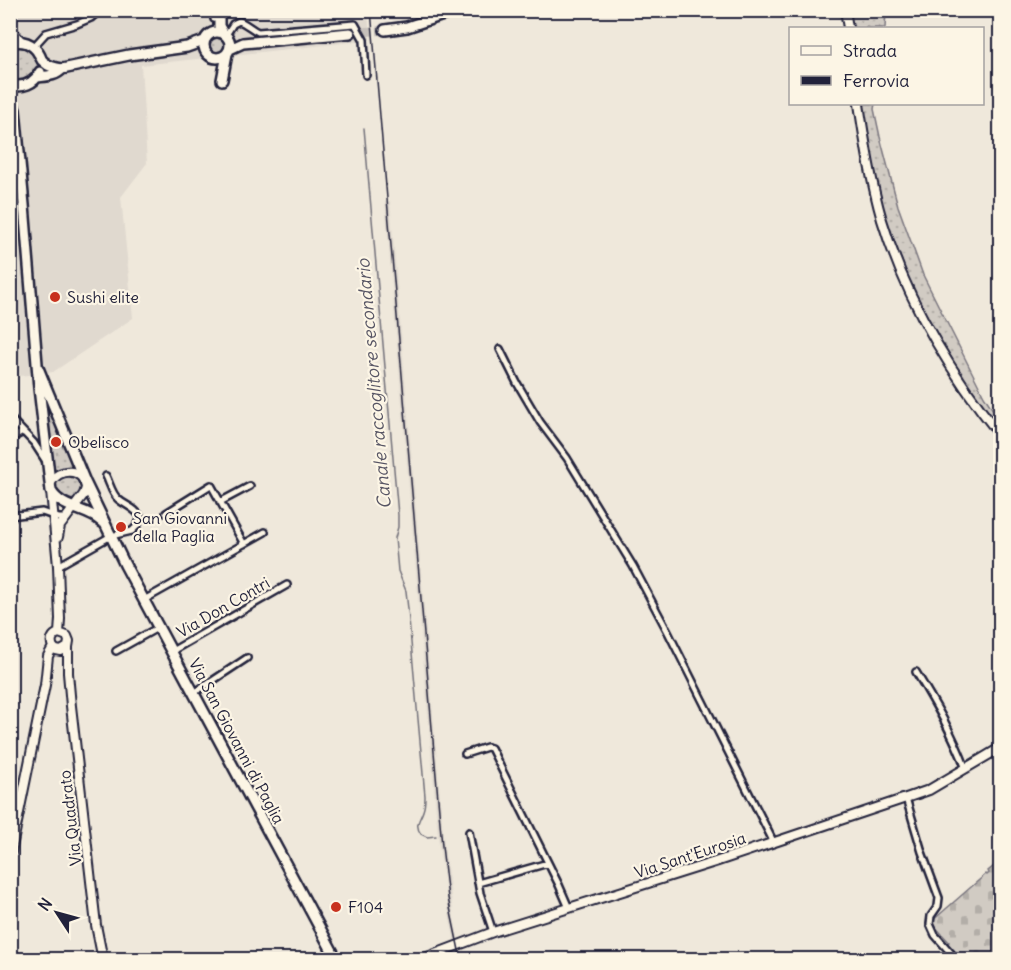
<svg xmlns="http://www.w3.org/2000/svg" width="1011" height="970" font-family="Delius,sans-serif">
	<style>
		.built { fill: #e0d9cf }
		.grass { fill: url(#grass-dots); stroke: #7a767f; stroke-width: 1.5 }
		.cemetery { fill: url(#cemetery-stones); stroke: #7a767f; stroke-width: 1.5 }
		.lines { fill: none; stroke-linecap: round; stroke-linejoin: round }
		.stream { stroke: #716f79; stroke-width: 1.5 }
		.primary-tunnel { stroke: #c6c0bb; stroke-width: 9; stroke-dasharray: 9 4.5; stroke-linecap: butt }
		.street-casing { stroke: #22223b; stroke-width: 10 }
		.secondary-casing { stroke: #22223b; stroke-width: 12 }
		.primary-casing { stroke: #22223b; stroke-width: 14 }
		.street { stroke: #fcf5e5; stroke-width: 5 }
		.secondary { stroke: #fcf5e5; stroke-width: 8 }
		.primary { stroke: #fcf5e5; stroke-width: 9 }
		.rail { stroke: #22223b; stroke-width: 1.5 }
		.poi-dot { fill: #c8321e; stroke: #fcf5e5; stroke-width: 2 }
		.labels { text-anchor: middle; stroke-width: 4.5; stroke-linejoin: round; paint-order: stroke }
		.poi-label { font-size: 16px; fill: #22223b; stroke: #fcf5e5; text-anchor: start }
		.street-label { font-size: 16px; fill: #22223b; stroke: #fcf5e5 }
		.water-label { font-size: 18px; font-style: italic; fill: #575564; stroke: #fcf5e5 }
	</style>
	<defs>
		<pattern id="grass-dots" width="8" height="8" patternUnits="userSpaceOnUse" patternTransform="scale(1.5)"><rect width="8" height="8" fill="#d1cbc3"/><path d="M2 2h.1M6 6h.1" fill="none" stroke="#b3aea8" stroke-width="1.8" stroke-linecap="round"/></pattern>
		<pattern id="cemetery-stones" width="16" height="16" patternUnits="userSpaceOnUse" patternTransform="scale(1.5)"><rect width="16" height="16" fill="#d1cbc3"/><path d="M2 7V4a2 2 0 0 1 4 0v3zM10 15v-3a2 2 0 0 1 4 0v3z" fill="#b3aea8"/></pattern>
	</defs>
	<rect width="100%" height="100%" fill="#efe8db"/>
	<filter id="ink" filterUnits="userSpaceOnUse"><feTurbulence type="fractalNoise" baseFrequency=".0167" numOctaves="2"/><feDisplacementMap in="SourceGraphic" scale="12" xChannelSelector="R" yChannelSelector="G"/><feConvolveMatrix kernelMatrix="1 2 1 2 8 2 1 2 1" color-interpolation-filters="sRGB"/></filter>
	<g filter="url(#ink)">
		<path class="built" d="M10,11h358l2,29 -229,25 6,98 -26,34 12,121 -80,54 -42,5z
			M390,201l54,644 10,73 9,41h-4l-9,-39 -11,-74 -54,-644z"/>
		<path class="grass" d="M849,11h37l-1,17h-34z
			M210 45a7 7 0 1 1 14 0a7 7 0 1 1-14 0Z
			M18,45c4,1 9,2 13,5 12,11 6,31 -11,33 -3,0 -6,-1 -9,-2l-1,-34z
			M861,104h14l-1,5 6,28 18,69 25,69 61,121 11,17 5,4v16l-11,-14 -53,-81 -29,-60 -5,-17 -19,-47 -5,-22z
			M49,413l3,1 22,51 -2,3 -11,1 -4,2h-3l-6,-56z
			M55 487a13 13 0 1 1 26 0a13 13 0 1 1-26 0Z"/>
		<path class="cemetery" d="M1000,861v98l-37,1 -3,-3 -1,1 -12,-14 2,-2 -18,-20 55,-48 1,1 2,-2 -1,-2z"/>
		<g class="lines">
			<path class="stream" d="M364,128l34,387v12l-3,11 3,33 8,20 2,18 17,187c0,5 0,10 -2,15 -3,9 -9,14 -2,23l6,3 9,-1"/>
			<path class="primary-tunnel" d="M350,33l35,-3"/>
			<defs>
				<path id="street" d="M214,10v9
					M226,35l7,-11 6,-3c7,2 12,8 19,11l97,-8 9,16 2,35
					M36,49v-5l10,-11 31,-9 14,-6 9,-8
					M500,349l17,34 23,39 27,36 66,108 35,66 106,211
					M10,418l24,25 11,17
					M10,439l13,-7
					M220,502l30,-16
					M166,513l45,-28 33,59
					M10,516l32,-4 17,6h8
					M58,566l53,-30 21,-5 5,-5 4,-8c-6,-11 -14,-11 -23,-19 -6,-5 -8,-15 -12,-23
					M144,600l121,-68
					M116,651l43,-24
					M172,651l115,-66
					M916,672c19,31 37,62 50,97
					M194,693l53,-35
					M465,754l22,-7 4,1 68,137 10,23
					M906,798l16,54 17,46 -1,8 -7,10 -1,8 5,11 22,25
					M469,832l11,61 13,39
					M478,883l70,-20
					M936,960l15,-7"/>
				<path id="secondary" d="M845,10l3,18
					M10,29l11,12
					M859,104c6,39 12,78 23,116 24,79 67,151 118,215
					M50,484c8,-17 33,-17 36,4l-2,6 -24,32 -2,11
					M51,491l7,75 2,53 -1,14
					M53,647l3,3 5,1 7,-4 1,-6 -2,-5 -8,-3
					M53,647c-3,-6 -1,-12 6,-14
					M68,647v26l3,33 25,219 7,35
					M10,857l35,-172 3,-29 5,-9
					M419,960l74,-28 225,-71 188,-63 23,-8 71,-42"/>
				<path id="primary" d="M219,18v8l4,7
					M385,30l22,-3 51,-17
					M204 45a13 13 0 1 1 26 0a13 13 0 1 1-26 0Z
					M10,43c12,-4 23,0 29,11 3,5 1,5 5,8 5,5 11,6 18,7
					M230,49l13,-6 107,-10
					M38,77c8,-1 18,-1 24,-8l67,-14 58,-8 17,-6
					M222,80l5,-26
					M10,85c13,3 24,-1 30,-13
					M10,96l5,14 9,95 15,183 12,103c11,19 37,17 51,31
					M38,368l47,114 40,83 212,395"/>
			</defs>
			<use href="#street" class="street-casing"/>
			<use href="#secondary" class="secondary-casing"/>
			<use href="#primary" class="primary-casing"/>
			<use href="#street" class="street"/>
			<use href="#secondary" class="secondary"/>
			<use href="#primary" class="primary"/>
			<path class="rail" d="M371,10l71,836 6,52 13,62"/>
		</g>
	</g>
	<g class="poi-dot">
		<circle cx="55" cy="297" r="6"/>
		<circle cx="56" cy="442" r="6"/>
		<circle cx="121" cy="527" r="6"/>
		<circle cx="336" cy="907" r="6"/>
	</g>
	<g class="labels">
		<g class="poi-label">
			<text x="67" y="303">Sushi elite</text>
			<text x="68" y="448">Obelisco</text>
			<text x="133" y="524">San Giovanni<tspan x="133" dy="18">della Paglia</tspan></text>
			<text x="348" y="913">F104</text>
		</g>
		<g class="street-label">
			<text transform="translate(223 607) rotate(-30)" y="6">Via Don Contri</text>
			<text transform="translate(237 741) rotate(62)" y="6">Via San Giovanni di Paglia</text>
			<text transform="translate(70 818) rotate(-97)" y="6">Via Quadrato</text>
			<text transform="translate(690 855) rotate(-18)" y="6">Via Sant'Eurosia</text>
		</g>
		<g class="water-label">
			<text transform="translate(374 384) rotate(-95)" y="6">Canale raccoglitore secondario</text>
		</g>
	</g>
	<rect width="1011" height="970" fill="none" stroke="#fcf5e5" stroke-width="36"/>
	<rect x="18" y="18" width="975" height="934" fill="none" stroke="#22223b" stroke-width="2" filter="url(#ink)"/>
	<rect x="789" y="27" width="195" height="78" fill="#fcf5e5" stroke="#a5a1a1" stroke-width="1.5"/>
	<rect x="801" y="46" width="30" height="9" fill="#fcf5e5" stroke="#a5a1a1" stroke-width="1.5"/>
	<text x="843" y="57" font-size="18" fill="#22223b">Strada</text>
	<rect x="801" y="76" width="30" height="9" fill="#22223b" stroke="#a5a1a1" stroke-width="1.5"/>
	<text x="843" y="87" font-size="18" fill="#22223b">Ferrovia</text>
	<g transform="translate(57 913) rotate(306)" stroke="#fcf5e5" stroke-width="4.5" paint-order="stroke">
	<path d="M0-4.5L10 22L0 15L-10 22Z" fill="#22223b"/>
	<text y="-9" font-size="16" font-weight="bold" text-anchor="middle" fill="#22223b">N</text>
	</g>
</svg>
